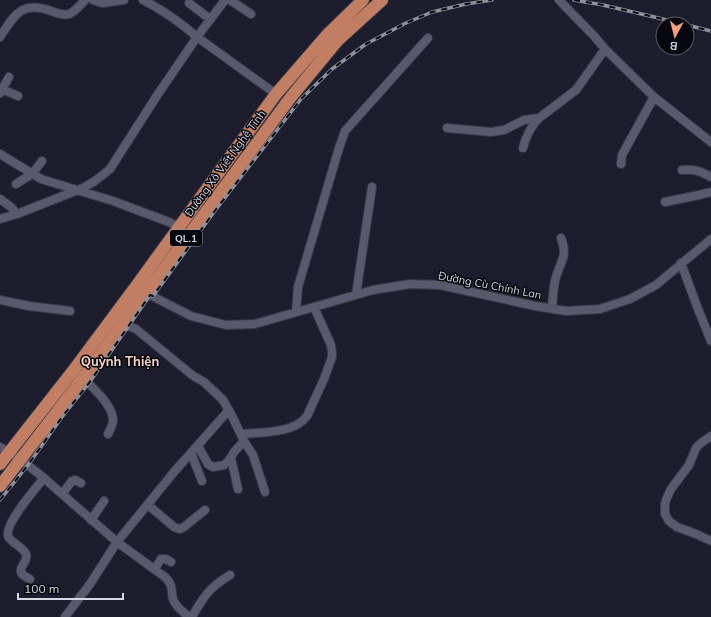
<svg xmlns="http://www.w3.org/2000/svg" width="711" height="617" font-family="Mulish,sans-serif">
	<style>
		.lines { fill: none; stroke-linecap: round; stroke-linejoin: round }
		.minor-casing { stroke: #383945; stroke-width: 10 }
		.highway-casing { stroke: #383945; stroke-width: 14 }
		.minor { stroke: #585a6c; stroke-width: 8 }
		.highway { stroke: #c27e63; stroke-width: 12 }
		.rail-casing { stroke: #8d8f9b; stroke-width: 3.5 }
		.rail { stroke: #07080f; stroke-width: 2; stroke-dasharray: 6; stroke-linecap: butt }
		.labels { text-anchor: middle; stroke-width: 3; stroke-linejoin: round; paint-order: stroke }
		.shield { fill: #07080f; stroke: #9799a3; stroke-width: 1 }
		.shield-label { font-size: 10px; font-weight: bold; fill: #d5d7e2 }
		.street-label { font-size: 11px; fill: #d5d7e2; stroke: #07080f }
		.quarter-label { font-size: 13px; font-weight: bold; fill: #f5d5c8; stroke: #07080f }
	</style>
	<rect width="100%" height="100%" fill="#1c1d2c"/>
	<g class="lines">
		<defs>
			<path id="minor" d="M93,0l9,3 22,-3
				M143,0c18,9 39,24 54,37l79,57
				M230,0l21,14
				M559,0l36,37 10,12 49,48 57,45
				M189,3l17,13 5,3
				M0,37c14,-21 21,-37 51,-26 6,2 12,5 18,3 6,-2 12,-10 16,-14
				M2,89l16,7
				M0,93l9,-16
				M447,128l44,4 13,-2 20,-10 15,-2
				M523,148c3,-12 8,-22 16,-30l37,-28 29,-41
				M0,154l41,25 72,22 56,21 10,5
				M621,164l1,-9 32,-58
				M682,170c13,-1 18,1 29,7
				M16,184l16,-10 10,-13
				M0,199l11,8 6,7
				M665,202l34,-7 12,-3
				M0,219l17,-5 66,-26 12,-7 15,-12 48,-75 39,-57 28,-37
				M681,263l17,46 13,32
				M142,289l8,6 41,21 35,9 29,-1 118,-34 37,-6 30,1 95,21 31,5 34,-2 30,-10 26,-14 55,-46
				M356,295l16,-108
				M0,300l29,6 41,5
				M552,308c1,-10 1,-21 4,-31 5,-17 12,-20 5,-39
				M296,312l2,-25 41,-139 6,-17 83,-93
				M121,322l7,4 8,3 56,46 12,7 19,18 9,16 12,25 9,14 12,37
				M79,375c11,9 34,30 34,45 0,5 -3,10 -5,14
				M241,434c20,-2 53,0 66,-18l17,-37 8,-22v-5l-1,-7 -17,-38
				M711,436l-10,7 -5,5 -7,17 -18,24 -5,11 -1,4v10l4,7 8,6 19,7 15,7
				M198,446l10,18 5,3 11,-2 6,-6 4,-7 10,-11
				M0,447l20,12 24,19 18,16 55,48 48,35c11,10 4,18 10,26 3,5 9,10 14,14
				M191,453l11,28
				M231,458l7,31
				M62,494l10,-13 3,-1 6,3
				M148,505l26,22 6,2 4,-2 21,-17
				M91,520l13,-19
				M155,569l6,-10h5l5,3
				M30,579c-2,-1 -6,-3 -8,-5 -5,-6 7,-13 4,-20 -4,-8 -15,-11 -18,-18 -3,-13 28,-48 36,-58
				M65,617l25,-33 27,-42 57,-70 55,-62
				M192,617c11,-20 18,-30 38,-42"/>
			<path id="highway" d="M0,464l73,-93 64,-86 139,-191 52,-60 35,-34
				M0,486l83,-108 208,-281 47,-57 44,-40"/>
		</defs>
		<use href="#minor" class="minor-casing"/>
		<use href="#highway" class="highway-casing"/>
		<use href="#minor" class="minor"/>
		<use href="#highway" class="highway"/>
		<defs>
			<path id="rail" d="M574,0l29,5 81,19
				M687,25l24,6
				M0,500l28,-35 34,-48 27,-34 61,-88 3,1 61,-84 87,-113 31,-30 34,-25 40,-21 26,-11 34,-8 26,-4"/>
		</defs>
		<use href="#rail" class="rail-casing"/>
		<use href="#rail" class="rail"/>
	</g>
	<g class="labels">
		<rect class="shield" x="170" y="230" width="32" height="16" rx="3"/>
		<g class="shield-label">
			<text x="186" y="242">QL.1</text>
		</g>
		<g class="street-label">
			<text transform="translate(225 163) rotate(-54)" y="4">Đường Xô Viết Nghệ Tĩnh</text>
			<text transform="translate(490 285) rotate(11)" y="4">Đường Cù Chính Lan</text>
		</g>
		<g class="quarter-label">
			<text x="120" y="366">Quỳnh Thiện</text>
		</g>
	</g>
	<g transform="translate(675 36) rotate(187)"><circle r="19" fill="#07080f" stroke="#595b63"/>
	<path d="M0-3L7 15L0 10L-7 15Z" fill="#f2a080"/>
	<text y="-6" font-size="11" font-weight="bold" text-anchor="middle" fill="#d5d7e2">B</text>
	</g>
	<path d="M18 593v6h105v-6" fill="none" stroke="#d5d7e2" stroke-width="2"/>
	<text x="24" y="593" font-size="12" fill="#d5d7e2" stroke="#07080f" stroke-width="3" paint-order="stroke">100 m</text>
</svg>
